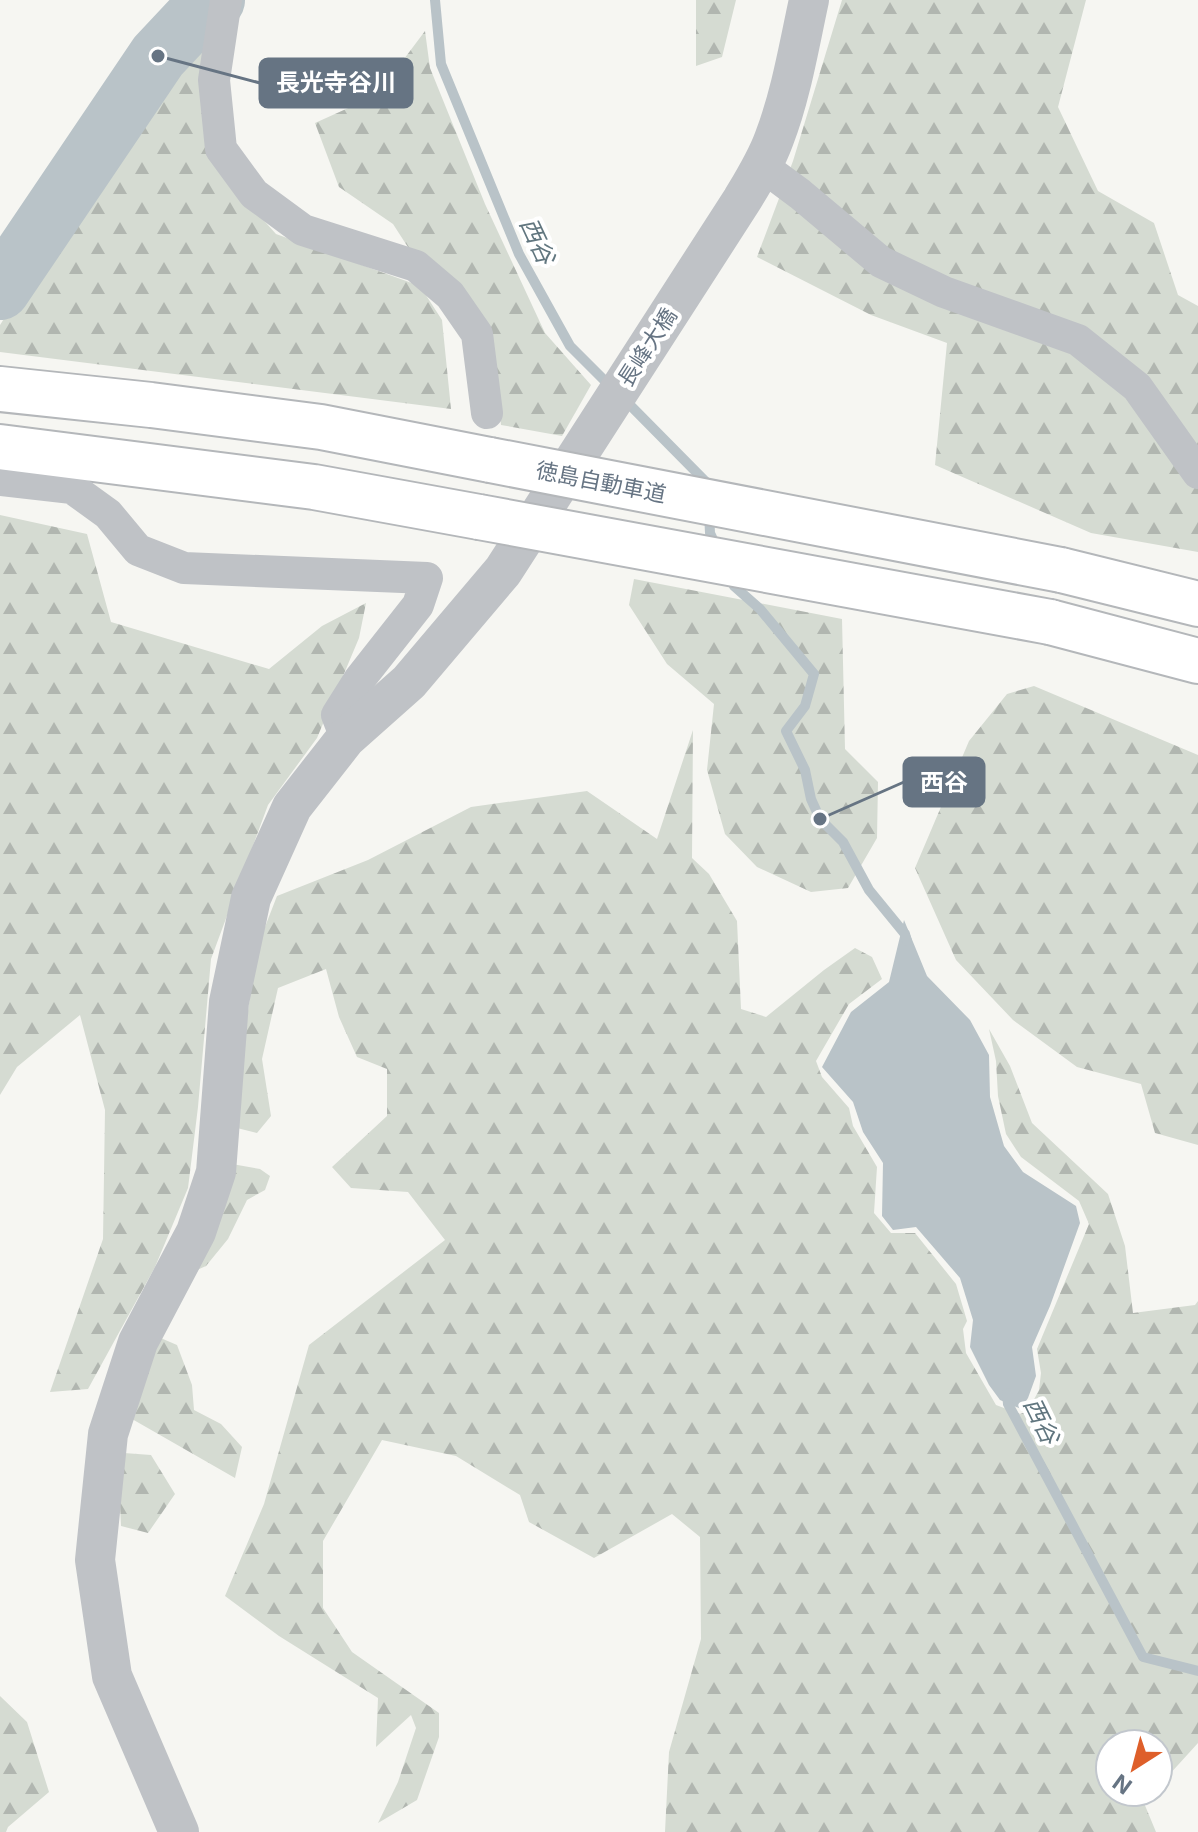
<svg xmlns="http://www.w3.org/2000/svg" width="1198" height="1832" font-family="Inter,'Noto Sans JP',sans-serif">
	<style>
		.forest { fill: url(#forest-firs) }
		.water { fill: #b9c3c8 }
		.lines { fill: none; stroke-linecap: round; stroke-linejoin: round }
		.stream { stroke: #b9c3c8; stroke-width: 10 }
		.river { stroke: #b9c3c8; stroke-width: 60 }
		.motorway-casing { stroke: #b4b7ba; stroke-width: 48 }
		.minor { stroke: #bfc2c6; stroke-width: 32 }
		.tertiary { stroke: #bfc2c6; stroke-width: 40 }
		.motorway { stroke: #fff; stroke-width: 44 }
		.motorway-bridge-casing { stroke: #b4b7ba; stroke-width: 48; stroke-linecap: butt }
		.motorway-bridge { stroke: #fff; stroke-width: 44 }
		.labels { text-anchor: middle; stroke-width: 8; stroke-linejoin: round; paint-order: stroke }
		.street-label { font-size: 22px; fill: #667483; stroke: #fff }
		.water-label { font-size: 24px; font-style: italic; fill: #61767f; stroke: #fff }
		.leader { fill: none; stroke: #667483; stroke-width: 3 }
		.callout-dot { fill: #667483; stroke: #fff; stroke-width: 3 }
		.callout { fill: #667483; stroke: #667483; stroke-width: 3 }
		.callout-label { font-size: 24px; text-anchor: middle; font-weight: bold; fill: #fff }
	</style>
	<defs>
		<pattern id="forest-firs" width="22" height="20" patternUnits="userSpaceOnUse" patternTransform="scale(2)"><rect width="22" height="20" fill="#d5dbd2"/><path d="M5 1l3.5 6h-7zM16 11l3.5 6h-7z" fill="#b1b6b0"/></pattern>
	</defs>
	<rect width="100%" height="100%" fill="#f6f6f2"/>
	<path class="forest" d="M696,0h40l-14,57 -26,9z
		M842,0h244l-28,107 40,84 56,32 24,72 20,11v246l-107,-19 -156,-68 12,-122 -76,-28 -114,-58 36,-96z
		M425,31l5,37 55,136 60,129 46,52 -29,51 -61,-11 -9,-84 -79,-86 -20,-31 -54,-37 -24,-64 62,-28z
		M204,37l3,111 25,37 44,49 144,52 22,34 9,89 -451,-57v-27l77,-120 82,-122z
		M0,515l87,19 24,88 158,47 53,-43 44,-23 -7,35 -42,100 -49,67 -57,154 -13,148 -10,81 -33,79 -67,122 -38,3 53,-153 2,-129 -25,-95 -63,52 -17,28z
		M634,579l208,40 3,130 33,33 -1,56 -29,50 -37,4 -54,-25 -32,-33 -18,-64 7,-66 -47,-40 -38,-59z
		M1034,686l164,69v390l-43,-12 -14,-49 -64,-17 -64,-47 -57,-60 -41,-92 54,-127 38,-47z
		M693,730l-1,128 17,16 28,47 4,88 25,8 58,-47 31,-22 17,9 10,22 -33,25 -33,57 6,16 27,31 4,18 24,41 -3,46 17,20h24l41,51 11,37 -4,8 3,24 30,52 24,9 8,-3 11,-21 2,-17 -4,-24 52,-125 -10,-23 -58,-44 -15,-23 -8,-38 -2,-35 -7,-32 21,37 22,57 76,71 17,52 8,67 62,-8 3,-4v442l-40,44v-43h-48v48h43l-9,11 12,29h-491l4,-80 32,-113 -1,-102 -28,-23 -78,44 -65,-36 -9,-27 -64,-39 -74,-16 -59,101v67l29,44 87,61v24l-22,63 -39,23 20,-41 18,-54 -5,-13 -35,32 2,-49 -99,-62 -54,-40 39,-92 45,-159 136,-105 -37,-48 -57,-4 -19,-21 55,-51v-47l-30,-12 -18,-40 -13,-48 -48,19 -16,71 9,57 -14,17 -24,-6 23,-177 21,-54 91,-36 103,-53 116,-16 70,48z
		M232,1164l28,5 10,7 -5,14 -18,10 -19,39 -22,27 -18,8z
		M156,1336l21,9 15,40 2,25 27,14 21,23 -7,31 -103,-59z
		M124,1453l27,2 24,39 -27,39 -27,-7 -2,-43z
		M0,1696l27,26 22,70 -41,35 -2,5h-6z"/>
	<path class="water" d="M904,920l23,56 43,44 19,35 1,42 14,49 19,26 53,34 4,17 -30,83 -18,41 4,29 -8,22 -7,11 -21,-9 -11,-15 -19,-38 3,-27 -13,-42 -44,-51 -23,3 -11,-14 1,-53 -20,-31 -10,-30 -31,-35 29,-55 38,-30z"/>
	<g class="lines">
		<path class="stream" d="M435,0l6,64 78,190 51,92 42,42
			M624,399l82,83 1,7
			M709,513l1,20 7,15
			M730,577l4,9 26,23 54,65 -9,32 -19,25 19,39 6,29 9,20 23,23 26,48 36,44 2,7
			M1007,1393l1,11 135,253 55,14"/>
		<path class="river" d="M0,290l158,-234 45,-48 12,-8"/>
		<defs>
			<path id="motorway" d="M0,389l151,16 170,22 169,33
				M0,447l314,40 165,30
				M1061,570l137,34
				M1050,622l148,39"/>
		</defs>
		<use href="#motorway" class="motorway-casing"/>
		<path class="minor" d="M226,0l-12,80 7,69 33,45 49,36 113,36 34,29 27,39 10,79
			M762,166l38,28 81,68 63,30 134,48 59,47 61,86
			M0,480l72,8 36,26 30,36 46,18 243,10 -9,27 -59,75 -22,35 9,23"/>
		<path class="tertiary" d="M179,1832l-67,-156 -17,-116 13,-126 30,-92 58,-110 20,-60 13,-170 22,-104 41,-91 54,-69 63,-56 94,-111 239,-371c12,-20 24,-39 32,-61 17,-44 25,-93 35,-139"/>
		<use href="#motorway" class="motorway"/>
		<defs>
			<path id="motorway-bridge" d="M490,460l571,110
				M479,517l571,105"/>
		</defs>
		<use href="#motorway-bridge" class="motorway-bridge-casing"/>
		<use href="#motorway-bridge" class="motorway-bridge"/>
	</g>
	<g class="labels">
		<g class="street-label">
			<text transform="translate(647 347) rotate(-57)" y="8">長峰大橋</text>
			<text transform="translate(601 482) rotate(11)" y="8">徳島自動車道</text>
		</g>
		<g class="water-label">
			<text transform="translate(537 241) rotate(65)" y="8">西谷</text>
			<text transform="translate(1041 1421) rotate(64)" y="8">西谷</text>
		</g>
	</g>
	<path class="leader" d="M158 56L260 83M820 819L904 782"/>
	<g class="callout-dot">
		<circle cx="158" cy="56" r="8"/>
		<circle cx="820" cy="819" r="8"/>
	</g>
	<g class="callout">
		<rect x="260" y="59" width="152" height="48" rx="8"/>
		<rect x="904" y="758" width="80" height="48" rx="8"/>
	</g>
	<g class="callout-label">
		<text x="336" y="91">長光寺谷川</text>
		<text x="944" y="791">西谷</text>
	</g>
	<g transform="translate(1134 1768) rotate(216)"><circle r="38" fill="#ffffff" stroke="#c2c7cd" stroke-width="2"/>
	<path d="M0-6L14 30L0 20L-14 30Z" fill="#de5f2a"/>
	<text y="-12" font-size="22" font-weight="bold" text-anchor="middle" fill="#667483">N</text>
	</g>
</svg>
